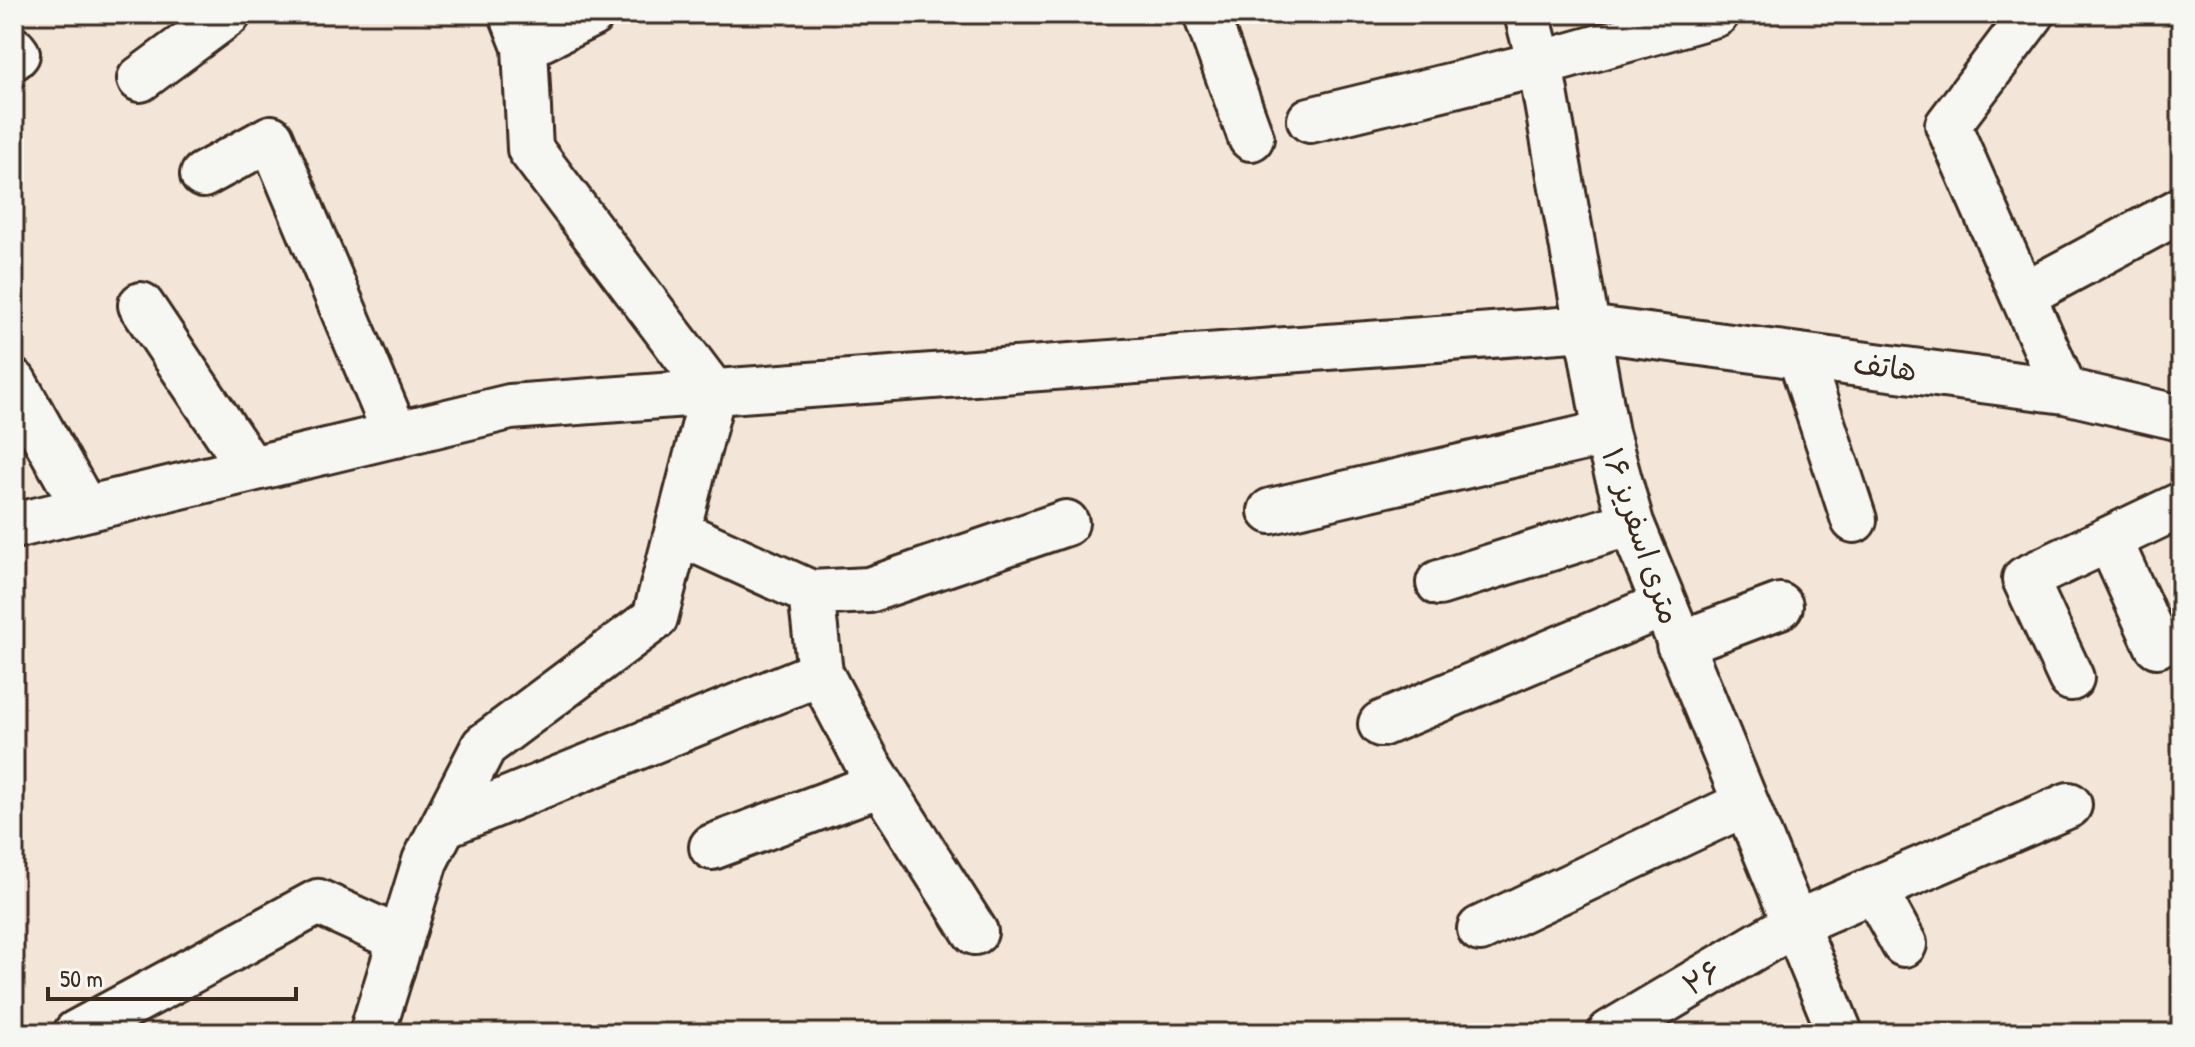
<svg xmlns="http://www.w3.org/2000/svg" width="2195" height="1047" font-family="'Patrick Hand','Playpen Sans Arabic',sans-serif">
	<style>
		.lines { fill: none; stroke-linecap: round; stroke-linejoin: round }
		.minor-casing { stroke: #3b2a1e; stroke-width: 50 }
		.minor { stroke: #f6f6f2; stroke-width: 44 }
		.labels { text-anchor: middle; stroke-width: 6; stroke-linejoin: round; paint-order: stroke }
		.street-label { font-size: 30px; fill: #3b2a1e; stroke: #f6f6f2 }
	</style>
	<rect width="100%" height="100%" fill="#f3e6d8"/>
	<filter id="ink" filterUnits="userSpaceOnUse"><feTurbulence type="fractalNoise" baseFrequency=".0125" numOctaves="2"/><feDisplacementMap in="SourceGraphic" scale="16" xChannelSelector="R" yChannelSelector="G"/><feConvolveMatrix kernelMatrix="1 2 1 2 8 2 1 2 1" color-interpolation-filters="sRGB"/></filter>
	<g filter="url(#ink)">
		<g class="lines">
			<defs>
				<path id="minor" d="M512,14l13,33 67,-33
					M1206,14l45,124
					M1527,14l13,50 66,369 25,90 209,510
					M2032,14l-84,111 117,266
					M14,50l3,4 -3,3
					M140,79l88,-65
					M1310,120l230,-56 176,-50
					M203,175l68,-37 125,297
					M2023,295l158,-85
					M141,305l110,164
					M1800,356l54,164
					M14,382l71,127
					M1271,511l335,-78
					M14,526l496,-119 1077,-79 478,63 116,27
					M677,532l134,61 58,-3 197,-67
					M2109,539l48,106
					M1439,583l192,-60
					M811,593l9,80 48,91 107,168
					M1679,644l101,-38
					M2071,678l-46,-99 156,-74
					M1381,724l282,-119
					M444,825l376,-152
					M712,847l169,-63
					M1874,889l30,55
					M1480,929l264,-125
					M76,1033l242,-131 83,38
					M372,1033l53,-172 59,-115 171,-128 58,-226 -183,-243 -5,-102
					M1610,1033l184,-109 275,-119"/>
			</defs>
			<use href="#minor" class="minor-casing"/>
			<use href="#minor" class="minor"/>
		</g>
	</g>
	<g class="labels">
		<g class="street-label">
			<text transform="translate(1885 367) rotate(7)" y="10">هاتف</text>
			<text transform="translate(1641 536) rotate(71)" y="10">۱۶ متری اسفریز</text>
			<text transform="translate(1702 978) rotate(-31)" y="10">۲۶</text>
		</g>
	</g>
	<rect width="2195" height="1047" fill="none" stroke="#f6f6f2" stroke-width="48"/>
	<rect x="24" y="24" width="2147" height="999" fill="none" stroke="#3b2a1e" stroke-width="3" filter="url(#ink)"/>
	<path d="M48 987v12h248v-12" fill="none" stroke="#3b2a1e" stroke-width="4"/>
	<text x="60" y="987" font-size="24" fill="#3b2a1e" stroke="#f6f6f2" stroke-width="6" paint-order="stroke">50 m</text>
</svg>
